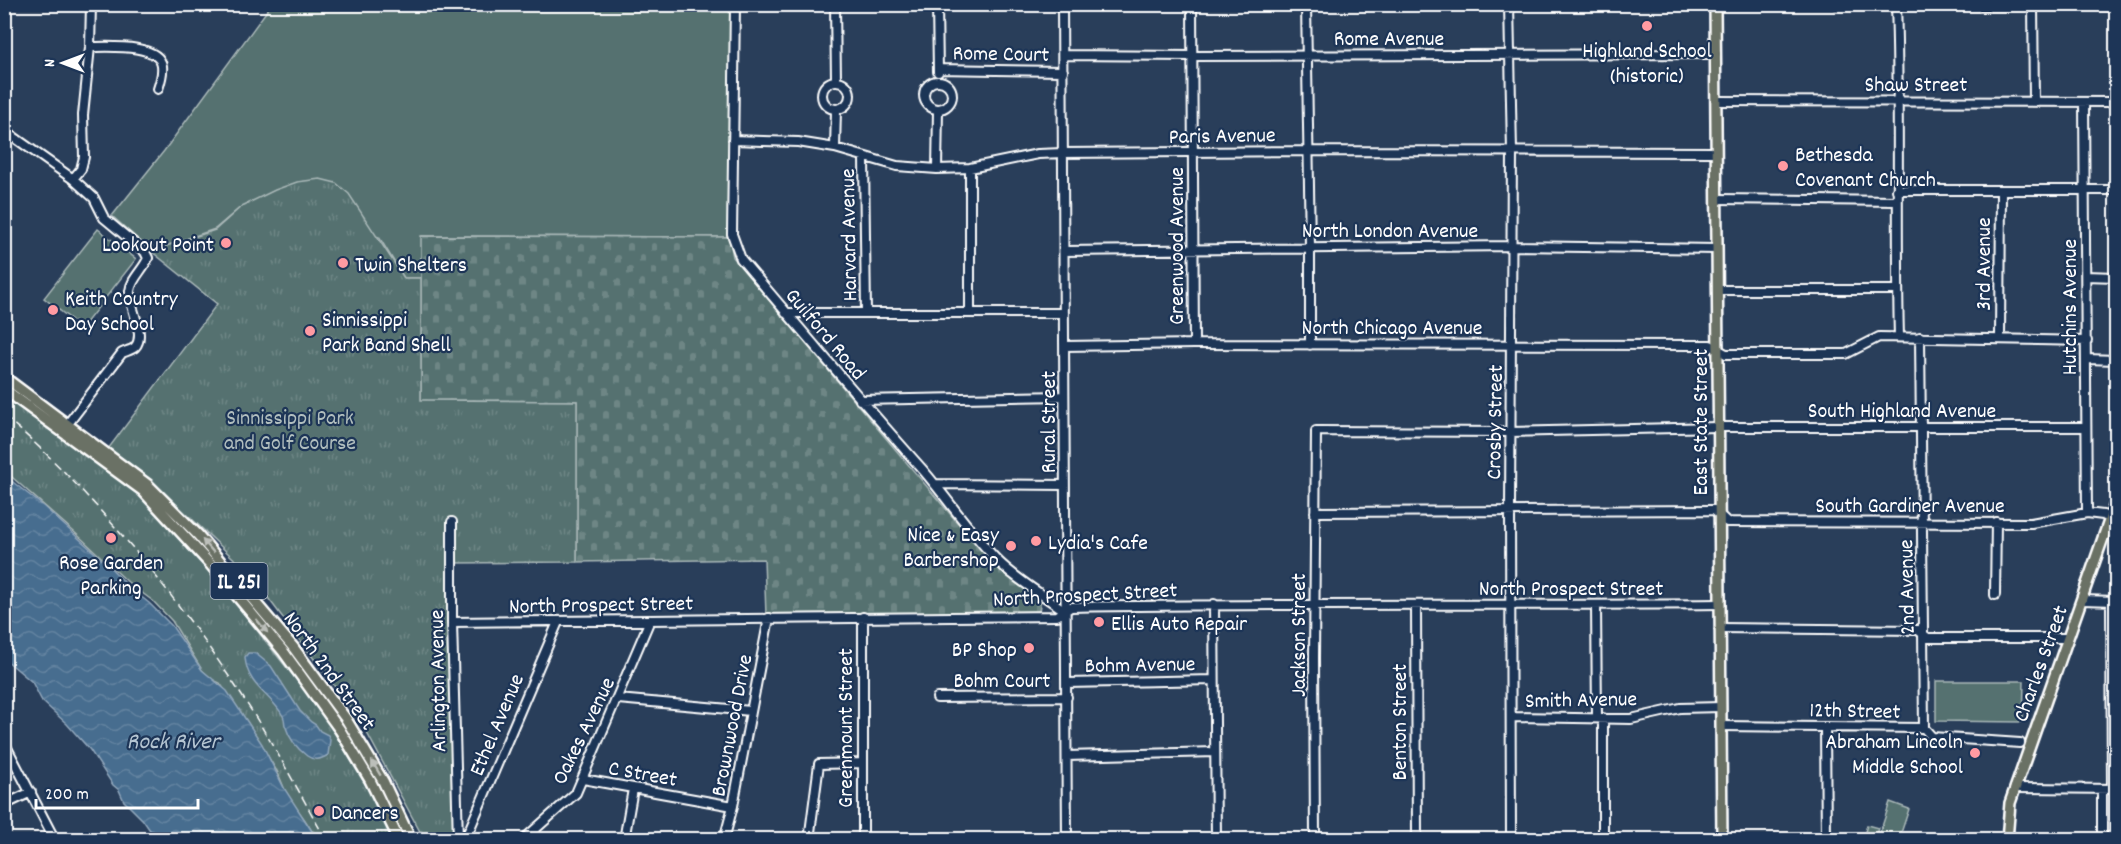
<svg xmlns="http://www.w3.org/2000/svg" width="2121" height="844" font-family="Dekko,sans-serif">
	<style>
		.green { fill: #547170; stroke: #aab8b8; stroke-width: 1.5 }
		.cemetery { fill: url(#cemetery-stones); stroke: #aab8b8; stroke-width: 1.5 }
		.park { fill: url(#park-tufts); stroke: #aab8b8; stroke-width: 1.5 }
		.water { fill: url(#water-waves); stroke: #91a7bc; stroke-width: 1.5 }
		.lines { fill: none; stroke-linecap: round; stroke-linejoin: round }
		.minor-casing { stroke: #fff; stroke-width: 12 }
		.major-casing { stroke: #fff; stroke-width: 14 }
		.minor { stroke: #1d3557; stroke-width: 8 }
		.major { stroke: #6b7165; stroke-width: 9 }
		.rail { stroke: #fff; stroke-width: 1.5; stroke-dasharray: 9 4.5; stroke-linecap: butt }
		.oneway { fill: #bcbfba }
		.poi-dot { fill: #ff9aa2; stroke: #1d3557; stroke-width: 2 }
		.labels { text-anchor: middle; stroke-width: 4.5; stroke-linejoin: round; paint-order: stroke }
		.shield { fill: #1d3557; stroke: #bbc2cd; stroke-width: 1.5 }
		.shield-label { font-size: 21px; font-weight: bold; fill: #fff }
		.street-label { font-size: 22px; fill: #fff; stroke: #1d3557 }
		.poi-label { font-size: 22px; fill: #fff; stroke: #1d3557; text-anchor: start }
		.park-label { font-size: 22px; fill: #b2bfbf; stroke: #1d3557 }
		.water-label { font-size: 24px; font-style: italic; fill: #b5c5d2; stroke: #1d3557 }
	</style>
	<defs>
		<pattern id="cemetery-stones" width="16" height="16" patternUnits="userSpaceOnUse" patternTransform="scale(1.5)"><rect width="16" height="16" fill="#547170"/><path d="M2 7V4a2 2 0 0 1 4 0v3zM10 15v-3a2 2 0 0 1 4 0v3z" fill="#6e8685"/></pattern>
		<pattern id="park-tufts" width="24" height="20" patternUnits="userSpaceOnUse" patternTransform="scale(1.5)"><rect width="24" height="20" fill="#547170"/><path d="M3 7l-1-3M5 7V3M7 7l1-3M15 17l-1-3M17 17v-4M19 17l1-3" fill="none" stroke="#6e8685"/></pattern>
		<pattern id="water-waves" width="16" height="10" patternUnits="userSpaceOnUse" patternTransform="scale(1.5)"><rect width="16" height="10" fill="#476d8f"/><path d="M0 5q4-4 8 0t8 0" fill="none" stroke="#6383a0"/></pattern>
	</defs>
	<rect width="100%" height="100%" fill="#293e5a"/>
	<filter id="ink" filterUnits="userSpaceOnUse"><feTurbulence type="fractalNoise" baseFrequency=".0167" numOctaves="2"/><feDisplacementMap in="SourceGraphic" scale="12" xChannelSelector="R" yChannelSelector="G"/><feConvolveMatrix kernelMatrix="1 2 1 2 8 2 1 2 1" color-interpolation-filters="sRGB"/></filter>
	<g filter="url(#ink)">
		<path class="green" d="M271,5h460l-2,232 -307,-1 -1,42h-17l-25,-41 -137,-31 -27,23 -64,22 -39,-35 52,-65z
			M98,229l38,30 -54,69 -38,-30z
			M1936,681h88l-1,41 -87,-1z
			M1890,802l19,7 -10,30h-21z
			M1867,825l11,3 -3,11h-12z"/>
		<path class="cemetery" d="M421,236l308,1 4,20 12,15 223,263 36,38 37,25 -2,14 -273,3 -2,-56 -187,3v-161l-156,-1z"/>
		<path class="park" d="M320,179l16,4 13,11 55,84h17v122l156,1v161l-124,1 5,276h-34l-64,-119 -110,-146 -97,-92 -45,-33 109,-145 -66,-53 64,-21 27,-24 33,-16 22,-8z
			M4,395l123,87 85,92 110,138 49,82 22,45h-76l-12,-19 -18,-25 -9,-22 -31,-51 -27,-39 -7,-3 -11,-10 -30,-49 -19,-20 -23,-17 -48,-45 -77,-68z"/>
		<path class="water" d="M4,475l38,30 65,59 22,23 20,16 23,23 30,44 25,21 35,53 22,44 33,51h-161l-13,-19 -19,-19 -5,-11 -6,-5 -23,-35 -23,-26 -25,-23 -10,-19 -27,-23z
			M248,653h7l16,13 29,45 11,11 5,3 4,6 8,4 2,5 -2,15c-8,5 -14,6 -21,1 -11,-8 -18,-18 -22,-31 -1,-4 0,-5 -2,-9 -11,-21 -36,-29 -38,-59z"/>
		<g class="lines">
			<defs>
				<path id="minor" d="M735,4l-3,230 9,25c60,71 120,142 182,211 25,29 46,61 73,89 19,20 46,35 69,52
					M835,4l1,76
					M937,4l1,68
					M1062,4l5,836
					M1192,4l2,340
					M1306,4l4,243v98
					M1509,4l3,148 -2,358 1,330
					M1836,4l280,2
					M1896,4c4,111 0,222 3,333
					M2033,4l1,97
					M90,47c17,0 69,-4 72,19 1,7 -2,17 -4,23
					M1063,55l129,1 524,-2
					M938,69l125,2
					M822 95a14 14 0 1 1 28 0a14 14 0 1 1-28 0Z
					M924 95a14 14 0 1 1 28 0a14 14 0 1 1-28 0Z
					M1716,101l400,1
					M2084,102l3,411
					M4,130l69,49 21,19 10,20 41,34 3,6c-4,11 -17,21 -18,33 -2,15 17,43 5,56 -3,3 -9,4 -13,6l-55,72
					M733,140l65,2 37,6 62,18 40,3 33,-1 68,-14 25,-1 246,-2 407,1
					M835,148l1,-38
					M864,158l2,155
					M970,168v144
					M937,169l1,-59
					M73,179l8,-10 3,-12 -1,-42 7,-68 1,-43
					M1897,190h219
					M1717,199l180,2
					M1064,251l448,-5 205,3
					M2086,276l30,1
					M1718,290h179
					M786,313h278
					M1920,337l4,391
					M2000,339l1,-149
					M1065,346l129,-2 516,1 16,9h120l33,-17 208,4
					M2087,359l29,1
					M860,400l204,-4
					M935,484l129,1
					M1315,512l399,-2 13,12 304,1 56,-10 16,2 13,6
					M452,522v100l6,218
					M1995,595l1,-73
					M2082,600l34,1
					M2111,602l1,187
					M1214,604l2,236
					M1416,605l1,235
					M1596,605l1,113
					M863,617v223
					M452,622l605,-6 14,-9c216,-4 433,-1 649,-3
					M1720,628l198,2 10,8h140
					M1067,683l147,-3
					M937,698l130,-1
					M618,699l133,12
					M1512,717l119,2 49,-11 41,-1
					M1721,726l203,2 8,9 88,6
					M1825,727l1,113
					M4,742l51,98
					M1067,756l148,-4
					M583,779l150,27
					M2015,788l101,1
					M2102,789v51
					M4,805l27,-13
					M465,840l93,-218
					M523,840l53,-47 74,-173
					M624,840l9,-51
					M724,840l9,-34 36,-188
					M809,840l10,-76 42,-1
					M1315,840l-1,-182 2,-227 194,1 208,-5h368
					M1603,840v-122"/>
				<path id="major" d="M1715,4l7,836
					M4,377l143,107 51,51 95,112 53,72 37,62 28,59
					M4,389l138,101 69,75 72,86 57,79 30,50 29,60
					M2007,840l3,-37 106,-302"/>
			</defs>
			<use href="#minor" class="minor-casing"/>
			<use href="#major" class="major-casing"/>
			<use href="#minor" class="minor"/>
			<use href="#major" class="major"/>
			<path class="rail" d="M4,416c34,28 65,60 95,93 57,63 108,132 154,204 26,41 49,84 73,127"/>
		</g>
		<defs><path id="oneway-solid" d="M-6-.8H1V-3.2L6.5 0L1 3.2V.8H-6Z" transform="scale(1.5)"/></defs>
		<g class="oneway">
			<use href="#oneway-solid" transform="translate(208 546) rotate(-131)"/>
			<use href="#oneway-solid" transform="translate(262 626) rotate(50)"/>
			<use href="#oneway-solid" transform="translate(376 768) rotate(-121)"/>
		</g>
	</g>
	<g class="poi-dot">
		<circle cx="1647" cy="26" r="6"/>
		<circle cx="1783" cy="166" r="6"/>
		<circle cx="226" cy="243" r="6"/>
		<circle cx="343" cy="263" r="6"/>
		<circle cx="53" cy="310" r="6"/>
		<circle cx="310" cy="331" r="6"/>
		<circle cx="111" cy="538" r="6"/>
		<circle cx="1036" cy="541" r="6"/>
		<circle cx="1011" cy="546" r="6"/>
		<circle cx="1099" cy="622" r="6"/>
		<circle cx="1029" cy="648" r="6"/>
		<circle cx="1975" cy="753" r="6"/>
		<circle cx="319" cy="811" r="6"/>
	</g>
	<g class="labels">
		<rect class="shield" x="210.5" y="563" width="57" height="36" rx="4.5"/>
		<g class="shield-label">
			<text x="239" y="588">IL 251</text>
		</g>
		<g class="street-label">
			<text x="1389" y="45">Rome Avenue</text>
			<text transform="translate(1001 52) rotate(1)" y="8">Rome Court</text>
			<text x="1916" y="91">Shaw Street</text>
			<text transform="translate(1222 134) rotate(-1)" y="8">Paris Avenue</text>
			<text x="1390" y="237">North London Avenue</text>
			<text transform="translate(847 235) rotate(-91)" y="8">Harvard Avenue</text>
			<text transform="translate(1175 246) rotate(-90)" y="8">Greenwood Avenue</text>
			<text transform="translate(1982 264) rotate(-90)" y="8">3rd Avenue</text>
			<text transform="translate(2068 307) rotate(-90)" y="8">Hutchins Avenue</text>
			<text x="1392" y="334">North Chicago Avenue</text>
			<text transform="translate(827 333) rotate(50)" y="8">Guilford Road</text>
			<text x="1902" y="417">South Highland Avenue</text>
			<text transform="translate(1047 422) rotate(-90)" y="8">Rural Street</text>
			<text transform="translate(1493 422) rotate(-89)" y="8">Crosby Street</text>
			<text transform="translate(1699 422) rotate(-90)" y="8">East State Street</text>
			<text x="1910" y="512">South Gardiner Avenue</text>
			<text x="1571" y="595">North Prospect Street</text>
			<text transform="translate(1905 587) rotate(-91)" y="8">2nd Avenue</text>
			<text transform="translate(1085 593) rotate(-3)" y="8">North Prospect Street</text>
			<text transform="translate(601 603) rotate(-1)" y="8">North Prospect Street</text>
			<text transform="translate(1297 635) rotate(-90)" y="8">Jackson Street</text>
			<text transform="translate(1140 663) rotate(-1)" y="8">Bohm Avenue</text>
			<text transform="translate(2039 663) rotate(-70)" y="8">Charles Street</text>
			<text transform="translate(331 670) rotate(54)" y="8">North 2nd Street</text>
			<text x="1002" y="687">Bohm Court</text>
			<text transform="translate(436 681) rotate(-91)" y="8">Arlington Avenue</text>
			<text transform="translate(1581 698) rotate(-1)" y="8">Smith Avenue</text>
			<text transform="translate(1855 709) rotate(1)" y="8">12th Street</text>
			<text transform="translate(1398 722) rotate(-90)" y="8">Benton Street</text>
			<text transform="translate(495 724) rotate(-67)" y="8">Ethel Avenue</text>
			<text transform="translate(730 725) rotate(-79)" y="8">Brownwood Drive</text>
			<text transform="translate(844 728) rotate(-90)" y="8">Greenmount Street</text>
			<text transform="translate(582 730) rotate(-64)" y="8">Oakes Avenue</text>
			<text transform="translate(643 772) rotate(10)" y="8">C Street</text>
		</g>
		<g class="poi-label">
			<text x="1647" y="57" text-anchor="middle">Highland School<tspan x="1647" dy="25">(historic)</tspan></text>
			<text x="1795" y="161">Bethesda<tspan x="1795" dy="25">Covenant Church</tspan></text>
			<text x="214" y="251" text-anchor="end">Lookout Point</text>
			<text x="355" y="271">Twin Shelters</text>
			<text x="65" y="305">Keith Country<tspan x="65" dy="25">Day School</tspan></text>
			<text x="322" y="326">Sinnissippi<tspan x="322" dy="25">Park Band Shell</tspan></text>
			<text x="999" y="541" text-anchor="end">Nice &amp; Easy<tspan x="999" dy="25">Barbershop</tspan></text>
			<text x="1048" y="549">Lydia's Cafe</text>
			<text x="111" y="569" text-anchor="middle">Rose Garden<tspan x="111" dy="25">Parking</tspan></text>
			<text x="1111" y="630">Ellis Auto Repair</text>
			<text x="1017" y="656" text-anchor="end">BP Shop</text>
			<text x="1963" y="748" text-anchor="end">Abraham Lincoln<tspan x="1963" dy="25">Middle School</tspan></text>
			<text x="331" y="819">Dancers</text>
		</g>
		<g class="park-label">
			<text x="290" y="424">Sinnissippi Park<tspan x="290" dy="25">and Golf Course</tspan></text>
		</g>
		<g class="water-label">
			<text x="173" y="748">Rock River</text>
		</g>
	</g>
	<rect width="2121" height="844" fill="none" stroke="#1d3557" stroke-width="24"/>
	<rect x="12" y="12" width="2097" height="820" fill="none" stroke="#fff" stroke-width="2" filter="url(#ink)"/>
	<g transform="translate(63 63) rotate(270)" stroke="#1d3557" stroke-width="4.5" paint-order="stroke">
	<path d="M0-4.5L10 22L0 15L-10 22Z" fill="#ffffff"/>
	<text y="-9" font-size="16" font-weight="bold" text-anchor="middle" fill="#ffffff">N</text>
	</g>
	<path d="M36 799v9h162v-9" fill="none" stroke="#ffffff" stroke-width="3"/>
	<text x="45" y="799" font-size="18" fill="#ffffff" stroke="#1d3557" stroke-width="4.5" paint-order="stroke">200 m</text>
</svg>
